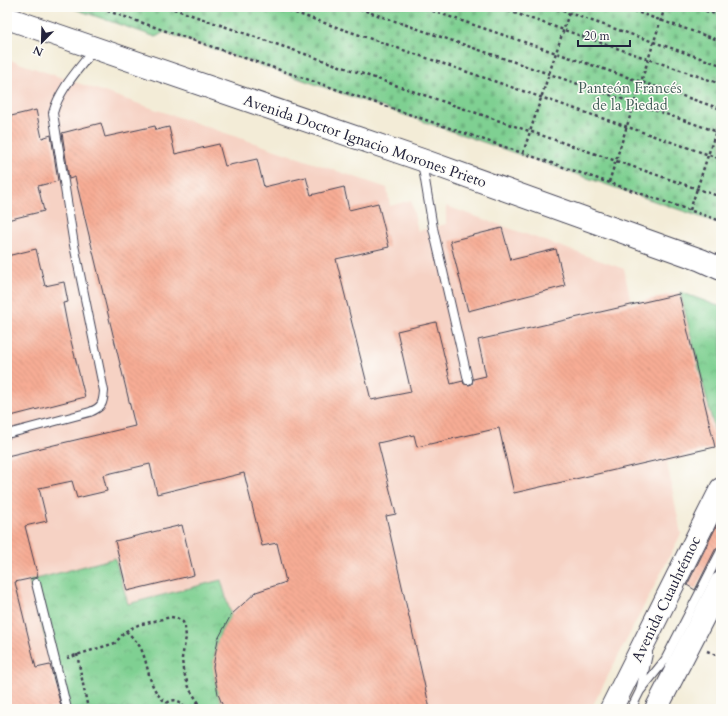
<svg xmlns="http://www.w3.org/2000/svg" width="728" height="716" font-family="Cardo,serif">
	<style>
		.built { fill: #f6d2c4 }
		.cemetery { fill: url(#cemetery-stones); stroke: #507966 }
		.park { fill: url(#park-crowns); stroke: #507966 }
		.building { fill: url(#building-back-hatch) }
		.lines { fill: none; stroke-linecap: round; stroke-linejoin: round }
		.lane-casing { stroke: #414052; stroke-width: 10 }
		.primary-casing { stroke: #414052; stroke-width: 24 }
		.path { stroke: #414052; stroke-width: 2.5; stroke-dasharray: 3 3; stroke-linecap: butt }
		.lane { stroke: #fff; stroke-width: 8 }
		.primary { stroke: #fff; stroke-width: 22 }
		.labels { text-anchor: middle; stroke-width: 3; stroke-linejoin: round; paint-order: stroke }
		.park-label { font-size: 15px; fill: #435f59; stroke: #fdfcf7 }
		.street-label { font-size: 15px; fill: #22223b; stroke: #fdfcf7 }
	</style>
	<defs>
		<pattern id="cemetery-stones" width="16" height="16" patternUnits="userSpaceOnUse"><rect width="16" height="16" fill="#7fd092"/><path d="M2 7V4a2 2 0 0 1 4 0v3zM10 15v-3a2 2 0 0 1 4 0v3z" fill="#6db27f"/></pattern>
		<pattern id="park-crowns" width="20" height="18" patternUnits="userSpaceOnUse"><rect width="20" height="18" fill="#7fd092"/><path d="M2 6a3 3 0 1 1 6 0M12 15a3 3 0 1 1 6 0" fill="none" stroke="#6db27f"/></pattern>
		<pattern id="building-back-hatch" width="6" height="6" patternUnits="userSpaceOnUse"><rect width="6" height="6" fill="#f7ac94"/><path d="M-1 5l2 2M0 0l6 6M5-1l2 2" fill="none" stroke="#d39480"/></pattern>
	</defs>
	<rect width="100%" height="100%" fill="#fdfcf7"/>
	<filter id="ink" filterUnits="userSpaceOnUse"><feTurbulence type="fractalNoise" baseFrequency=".025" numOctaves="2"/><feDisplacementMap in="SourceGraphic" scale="8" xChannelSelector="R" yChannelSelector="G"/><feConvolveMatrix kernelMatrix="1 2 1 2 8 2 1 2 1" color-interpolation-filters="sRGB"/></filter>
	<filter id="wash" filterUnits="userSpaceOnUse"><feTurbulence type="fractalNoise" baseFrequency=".012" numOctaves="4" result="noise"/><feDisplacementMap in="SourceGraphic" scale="16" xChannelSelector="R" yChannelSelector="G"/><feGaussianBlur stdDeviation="0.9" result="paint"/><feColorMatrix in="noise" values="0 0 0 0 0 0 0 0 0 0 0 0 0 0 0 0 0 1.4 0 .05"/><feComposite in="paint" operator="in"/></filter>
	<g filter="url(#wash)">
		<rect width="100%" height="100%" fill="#f3ecd7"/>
		<path class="built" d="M7,59l380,129 3,18 21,-6 7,31 28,-7v-18l178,63 7,34 49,-11 39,156 -52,14 14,72 -90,175h-584z"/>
		<path class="cemetery" d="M69,7h652v217l-557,-192 -8,5z"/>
		<path class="park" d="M680,292l41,15v137l-2,4z
			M115,558l13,46 93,-24 10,35c-4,8 -11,16 -13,25 -7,24 -4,46 6,69h-159l-36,-128z"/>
		<g id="blocks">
			<path class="building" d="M36,110l6,28 9,-3 7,46 -20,5 6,25 -37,9v-103z
				M101,123l4,14 50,-11 1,4 13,-3 6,27 44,-10 6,22 32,-7 7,28 42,-10 5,18 33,-8 5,23 29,-7 11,44 -53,12 35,141 40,-8 -14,-61 39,-9 15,62 12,-3 1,3 5,1 3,-1 1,-5 13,-3 -8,-36 201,-46 36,153 -201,46 -15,-65 -82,19 -3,-12 -36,8 18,71 -10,2 44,193h-206l-6,-15 -5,-27 5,-28 13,-24 25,-23 30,-10 -9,-39 -15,3 -18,-73 -87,21 -7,-30 -47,11 4,16 -30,7 -5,-17 -33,7 8,33 -22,5 13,51 -23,5 21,86 14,-3 11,41 -13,3h-41v-253l128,-30 -60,-249 -6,2 -7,-46z
				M502,228l9,32 45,-11 9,37 -97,25 -18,-70z
				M36,249l9,37 19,-4 4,20 -5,1 5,26 17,68 -78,20v-161z
				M721,517v29l-5,2 -21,42 -8,-5z
				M182,525l12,50 -67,16 -12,-50z"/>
		</g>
	</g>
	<g filter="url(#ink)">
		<use href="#blocks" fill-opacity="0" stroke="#414052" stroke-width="1"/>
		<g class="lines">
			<defs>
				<path id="lane" d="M422,162l11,66 35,152
					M7,434l83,-22c12,-5 13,-8 14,-21l-30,-146 -21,-132c7,-25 26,-44 41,-64
					M36,583l31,126
					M640,691l8,-37
					M631,709l9,-18 25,-31 56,-109"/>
				<path id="primary" d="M7,18l415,142 279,100 20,9
					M611,709l110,-220
					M656,709l65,-126"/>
			</defs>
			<use href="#lane" class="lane-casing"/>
			<use href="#primary" class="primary-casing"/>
			<path class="path" d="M96,7l625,214
				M168,7l553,190
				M278,7l443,152
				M354,7l367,126
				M421,7l300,102
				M497,7l224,77
				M551,7l170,58
				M622,7l99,34
				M694,7l27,9
				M523,153l48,-146
				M609,182l56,-175
				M690,210l31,-94
				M126,631c6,6 13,12 16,20 8,19 6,39 25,52
				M707,651l14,6
				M77,654l11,55
				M67,658l48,-15 11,-12 12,-6 33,-8 6,1 6,4 2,6 1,9 -4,21 1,12 7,20 13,19
				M184,708l8,-2 6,-4
				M166,709l1,-6c7,-5 15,-3 17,6"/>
			<use href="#lane" class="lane"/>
			<use href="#primary" class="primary"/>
		</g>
	</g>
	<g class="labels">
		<g class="park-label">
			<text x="630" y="93">Panteón Francés<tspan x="630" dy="17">de la Piedad</tspan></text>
		</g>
		<g class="street-label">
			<text transform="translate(365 141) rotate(19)" y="5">Avenida Doctor Ignacio Morones Prieto</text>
			<text transform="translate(666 599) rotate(-64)" y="5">Avenida Cuauhtémoc</text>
		</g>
	</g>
	<rect width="728" height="716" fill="none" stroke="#fdfcf7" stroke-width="24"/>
	<g transform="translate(42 42) rotate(203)" stroke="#fdfcf7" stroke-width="3" paint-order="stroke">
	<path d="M0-3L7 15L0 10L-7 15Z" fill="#22223b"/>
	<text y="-6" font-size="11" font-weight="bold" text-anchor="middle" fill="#22223b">N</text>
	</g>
	<path d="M578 40v6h52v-6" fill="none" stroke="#22223b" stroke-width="2"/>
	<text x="584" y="40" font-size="12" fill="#22223b" stroke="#fdfcf7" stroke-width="3" paint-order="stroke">20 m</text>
</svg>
